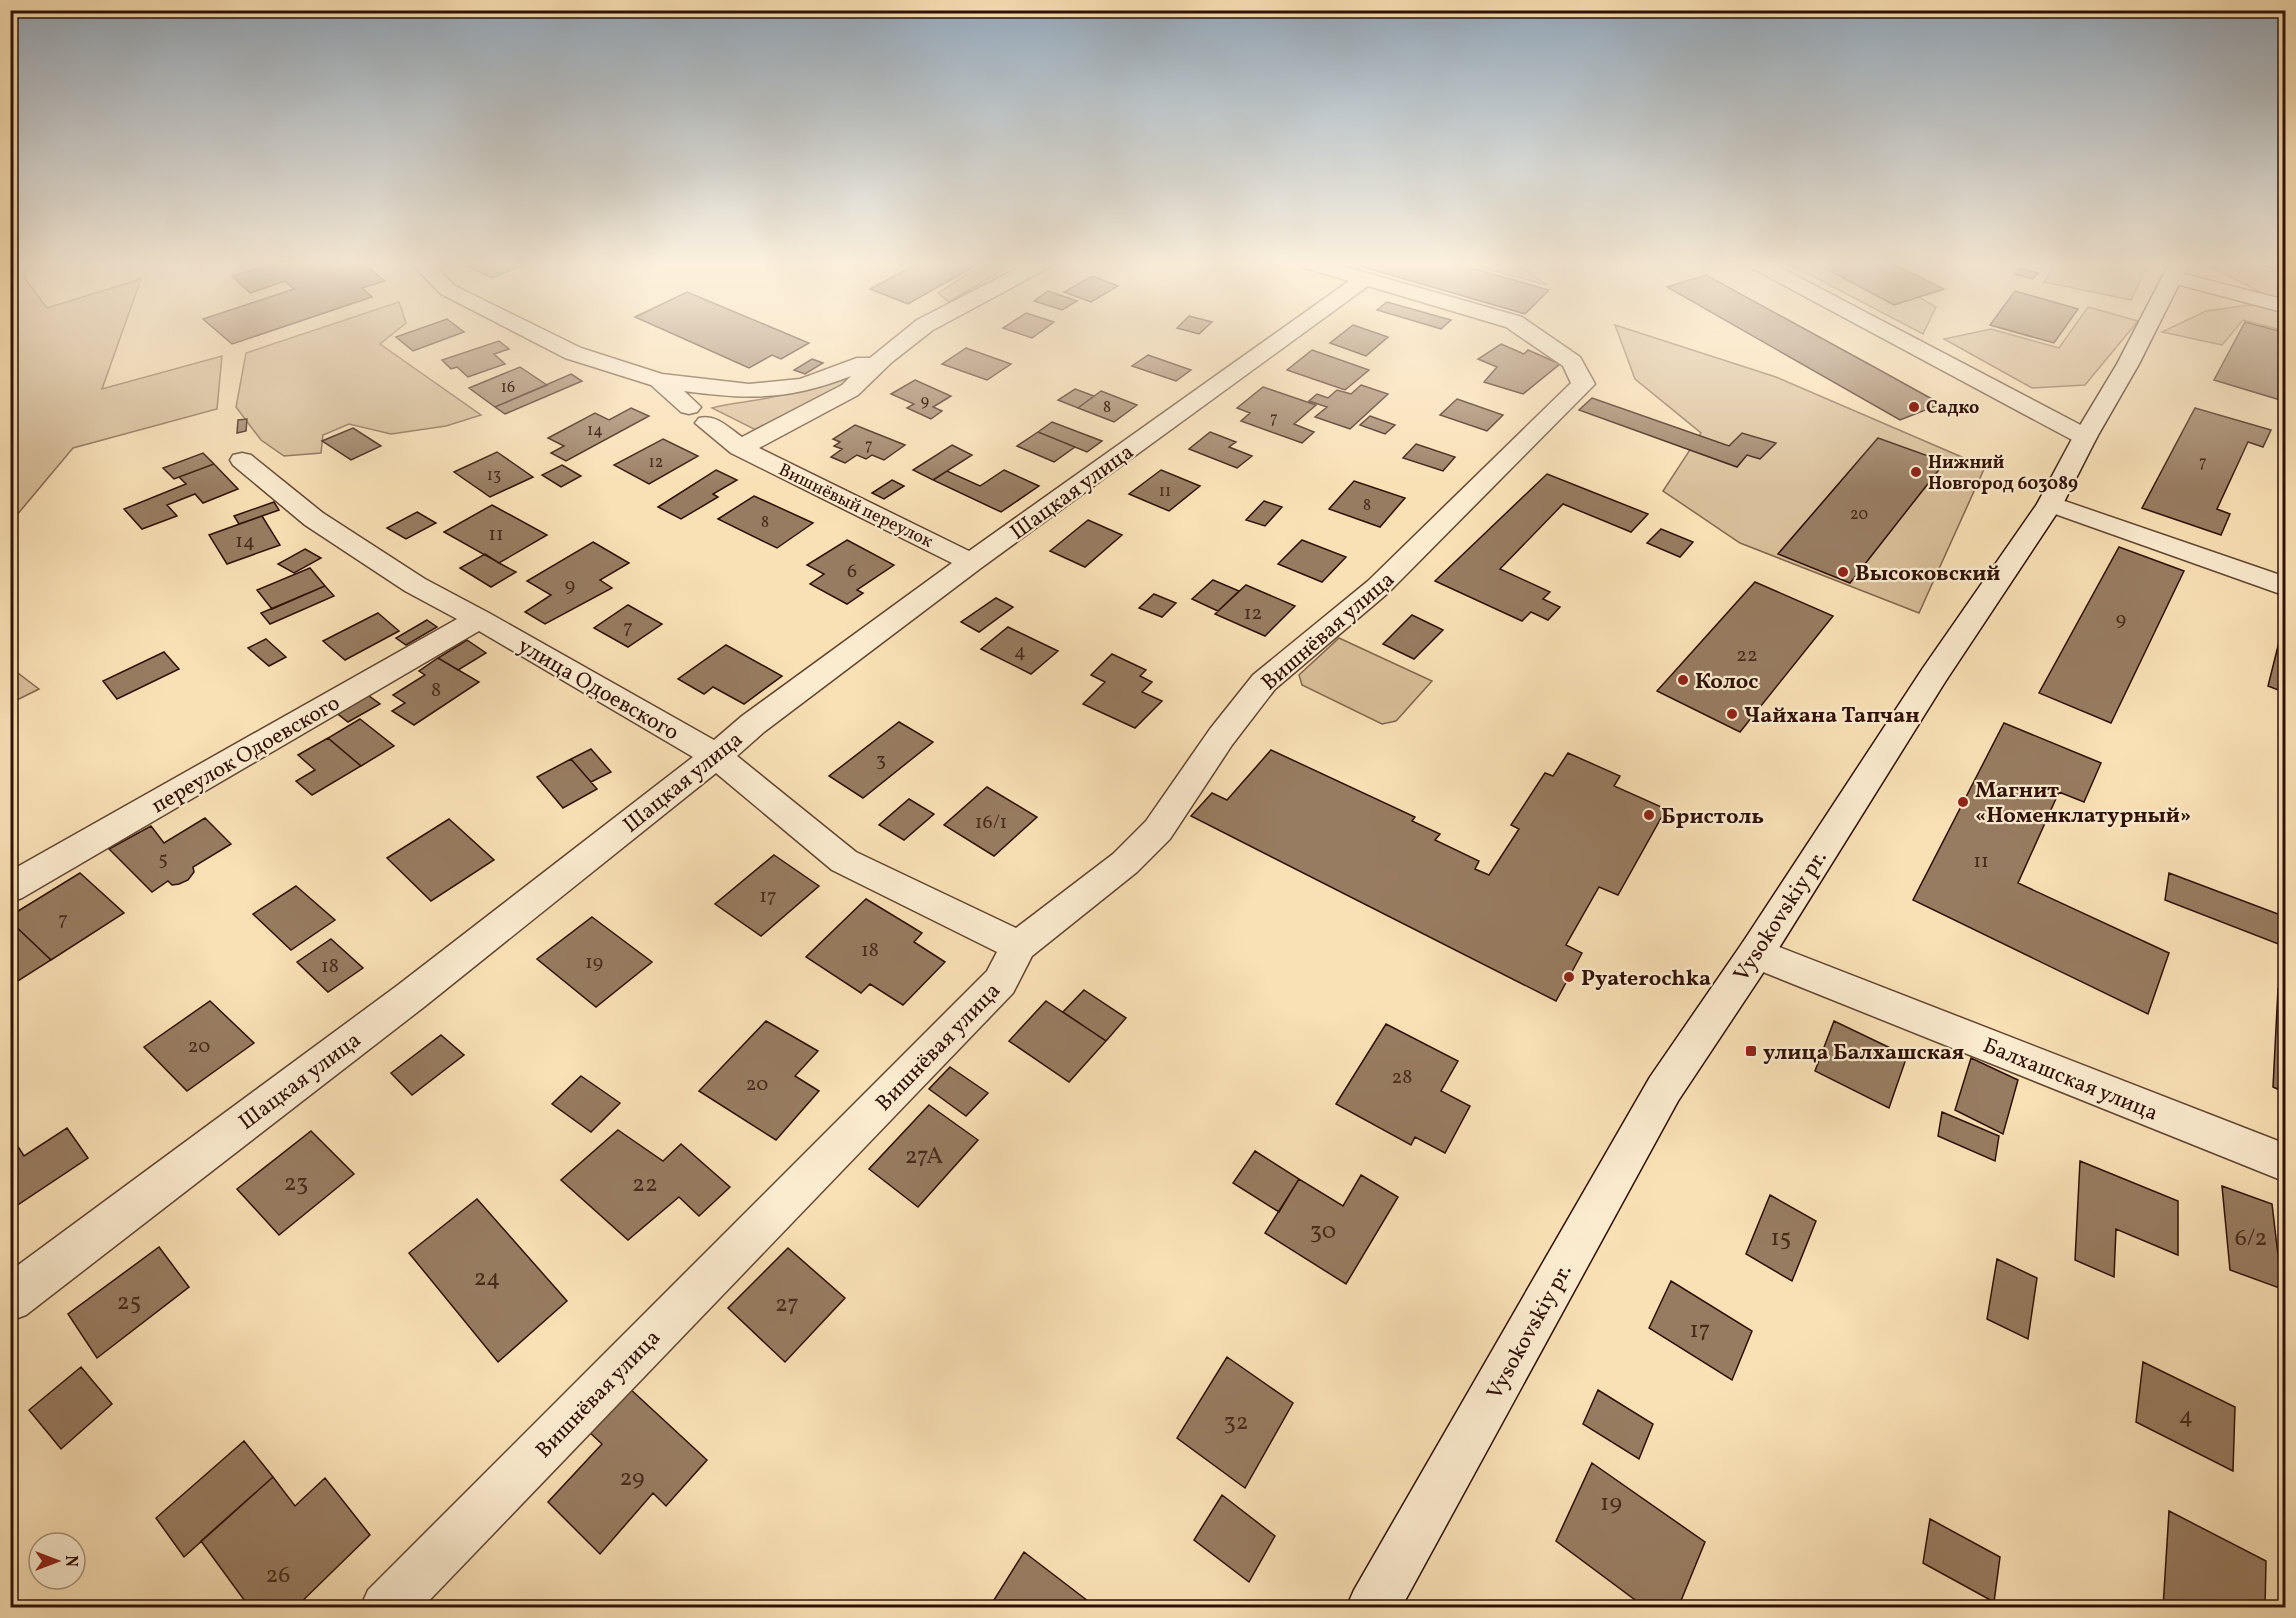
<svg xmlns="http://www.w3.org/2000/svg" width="2296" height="1618" font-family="Vollkorn,serif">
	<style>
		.green { fill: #d7bd97; stroke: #83664e; stroke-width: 1.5 }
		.building { fill: #987c61; stroke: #2f1005; stroke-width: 1.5 }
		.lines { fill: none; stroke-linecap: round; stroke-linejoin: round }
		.street-casing { stroke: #624431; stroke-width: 3 }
		.secondary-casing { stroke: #2f1005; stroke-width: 3 }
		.street { fill: #fbebcf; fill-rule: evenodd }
		.secondary { fill: #fbebcf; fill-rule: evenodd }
		.poi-dot { fill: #8f2418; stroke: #fbebcf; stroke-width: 2 }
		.labels { text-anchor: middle; stroke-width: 4.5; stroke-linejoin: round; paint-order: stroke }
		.far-number-label { font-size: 16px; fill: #492b1c }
		.far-poi-label { font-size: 18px; font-weight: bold; fill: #2f1005; stroke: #fbebcf; text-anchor: start }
		.far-street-label { font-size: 18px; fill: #2f1005; stroke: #fbebcf }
		.number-label { font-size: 20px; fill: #492b1c }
		.street-label { font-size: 22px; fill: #2f1005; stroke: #fbebcf }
		.poi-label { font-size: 22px; font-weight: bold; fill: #2f1005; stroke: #fbebcf; text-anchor: start }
		.near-number-label { font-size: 24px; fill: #492b1c }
	</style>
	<rect width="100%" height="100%" fill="#f9e0b5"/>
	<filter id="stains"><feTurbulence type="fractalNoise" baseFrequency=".00333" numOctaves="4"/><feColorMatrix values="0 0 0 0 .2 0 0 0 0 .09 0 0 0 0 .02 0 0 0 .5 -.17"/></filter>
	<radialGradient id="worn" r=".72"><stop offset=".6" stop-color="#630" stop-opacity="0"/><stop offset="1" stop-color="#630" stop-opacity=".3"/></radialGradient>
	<path class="green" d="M11,262h17l-4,15 23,31 94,-29 -39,110 120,-33 -5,53 -144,39 -62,74z
		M987,262h29l-67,40 -11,-9z
		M1462,262h52l33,23z
		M1786,262h72l78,45 -13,27z
		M2057,262h92l-18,38 -87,-18z
		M2211,262h52l-2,7 24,6v56l-42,-11 -21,25 -60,-13 44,-21 72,-10 -69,-35z
		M399,302l7,21 -26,21 101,71 -35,11 -55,8 -42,-10 -26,11 -2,18 -37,3 -23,-16 -25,-33 10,-54z
		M2088,307l50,14 -53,64 -53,3 -88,-49 47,-10 68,19z
		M1615,325l161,52 209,90 -66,146 -179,-70 -77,-52 38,-58 -66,-54z
		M876,363l-106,74 -58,-29c18,-5 37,-6 56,-10 37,-8 72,-22 108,-35z
		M1339,638l93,43 -36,40 -14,3 -80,-39 -3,-10z
		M10,667l29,22 -28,14h-1z"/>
	<path class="building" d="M261,262h100l24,19 -23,7 10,9 -140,47 -29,-25 91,-30 -9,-8 -35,12 -18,-17 34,-10z
		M460,262h71l-39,16z
		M920,262h62l-74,42 -38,-15z
		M1346,262h104l99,28 -24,24z
		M1840,262h49l55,27 -50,16 -71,-38z
		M2269,262h17v10l-19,-5z
		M2019,268l19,5 -5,6 -18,-5z
		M1706,275l170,93 65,36 -41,16 -233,-133z
		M1092,276l26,10 -27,16 -27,-10z
		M1048,291l29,10 -15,9 -28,-9z
		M2015,291l63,18 -24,34 -64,-18z
		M687,292l122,51 -28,16 -9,-4 -23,13 -114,-51z
		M1387,302l64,18 -10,9 -64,-19z
		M1026,313l28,9 -22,16 -29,-10z
		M1189,316l23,6 -13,12 -22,-6z
		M447,319l17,13 -51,19 -17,-14z
		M2245,322l41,11v49l-9,17 -63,-19z
		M1353,325l35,12 -22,19 -36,-13z
		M499,341l10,8 -15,5 11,10 -37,13 -11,-10 -6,2 -9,-9z
		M1501,344l23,10 4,-4 32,14 -37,30 -39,-12 13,-15 -19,-8z
		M966,348l45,16 -24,16 -45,-16z
		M1312,350l57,20 -24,20 -58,-20z
		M1148,355l43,15 -15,11 -44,-15z
		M812,359l11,4 -18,11 -11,-4z
		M520,367l27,18 -52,22 -26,-19z
		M571,374l11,7 -77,33 -10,-7z
		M915,380l36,16 -18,11 9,4 -11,8 -24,-11 7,-4 -23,-10z
		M1361,385l27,9 -38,35 -35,-12 12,-10 -18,-6 8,-7 11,4 9,-8 14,4z
		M1263,387l53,18 -22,19 20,8 -12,11 -61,-22 9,-8 -13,-5z
		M1075,389l19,7 -16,12 -20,-8z
		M1101,391l36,14 -23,17 -36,-14z
		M1592,398l137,48 13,-13 34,10 -16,16 -13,-4 -10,12 -158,-57z
		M1457,399l46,16 -16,16 -47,-16z
		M631,408l18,8 -83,45 -15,-8 13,-7 -16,-8 47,-25 14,7z
		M2195,408l76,22 -8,17 -15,-5 -31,67 13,5 -9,21 -79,-27z
		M1370,416l25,9 -10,9 -25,-9z
		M247,419l-1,12 -9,2 1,-13z
		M1052,422l50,19 -15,11 -49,-20z
		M855,425l50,20 -21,15 -12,-5 -6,4 -9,-4 -12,8 -14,-6 11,-8 -8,-3 6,-4 -7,-3z
		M353,428l28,18 -30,14 -29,-19z
		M1038,432l37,15 -21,15 -37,-16z
		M1210,432l26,10 -7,5 23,9 -15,12 -48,-19z
		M1878,438l67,24 -95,121 -72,-29z
		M663,439l35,17 -49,28 -35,-19z
		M1416,444l39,13 -12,14 -40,-13z
		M952,445l20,10 -39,25 -20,-10z
		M497,452l36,25 -43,20 -36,-25z
		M203,453l11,11 -40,15 -11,-11z
		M214,464l24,25 -35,14 -8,-9 -28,11 10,11 -35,13 -18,-20 62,-25 -7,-7z
		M562,465l19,11 -20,11 -19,-12z
		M716,470l21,10 -24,14 5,3 -37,22 -23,-12z
		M1004,470l35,16 -38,26 -68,-32 14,-9 33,15z
		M1161,470l39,16 -31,25 -40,-17z
		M1547,474l101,40 -17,18 -68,-28 -63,65 50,23 -7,7 17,8 -12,13 -17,-8 -9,9 -87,-40z
		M892,480l12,6 -20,13 -12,-6z
		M1354,481l51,17 -25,29 -51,-18z
		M754,496l59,27 -36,25 -59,-29z
		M1264,501l18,6 -17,19 -19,-6z
		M274,502l5,8 -40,14 -5,-8z
		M492,505l55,30 -48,28 -55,-31z
		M417,512l19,11 -30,16 -19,-11z
		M262,516l18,29 -53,19 -18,-29z
		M1088,520l34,15 -37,32 -35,-16z
		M1661,529l32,13 -13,15 -33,-14z
		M847,540l47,25 -37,25 6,3 -16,11 -37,-20 14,-10 -17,-9z
		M1302,540l44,17 -24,25 -44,-18z
		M593,542l36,21 -29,17 12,8 -67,36 -20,-12 26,-17 -24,-14z
		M2119,547l65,24 -73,152 -72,-30z
		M305,549l16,9 -27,15 -16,-9z
		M485,554l14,9 17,9 -25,15 -31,-19z
		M310,568l15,18 -53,23 -15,-19z
		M1213,580l26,11 -21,20 -26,-12z
		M1755,582l78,34 -93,116 -83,-41z
		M1246,585l49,21 -30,30 -50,-22z
		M325,586l9,10 -64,28 -9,-11z
		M1154,594l22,9 -14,14 -23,-9z
		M996,598l17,9 -34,25 -18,-10z
		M628,605l34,19 -34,23 -34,-19z
		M378,613l21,18 -54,29 -22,-19z
		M1412,615l31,15 -29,29 -31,-15z
		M427,620l10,7 -31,18 -10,-7z
		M1008,627l50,24 -27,23 -50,-25z
		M2281,634l5,1v58l-18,-7z
		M266,639l20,18 -17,9 -21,-18z
		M467,640l19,13 -28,17 -20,-12z
		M726,645l56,31 -38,28 -31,-17 -9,7 -26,-15z
		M164,652l15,17 -62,30 -14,-18z
		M1112,654l34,16 -6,6 12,6 -10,10 20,9 -27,27 -52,-24 22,-22 -14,-7z
		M438,658l41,24 -65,43 -22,-14 13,-8 -12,-8 32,-20 -6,-4z
		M365,693l15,11 -32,18 -14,-11z
		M360,719l34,27 -33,20 -33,-28z
		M899,722l34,20 -70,56 -34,-22z
		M2004,723l97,40 -17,39 -25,-10 -41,91 151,70 -21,61 -235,-114z
		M328,738l33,28 -49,29 -16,-14 19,-11 -17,-15z
		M591,749l20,23 -20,10 -20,-23z
		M1271,750l144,67 -3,4 28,13 -5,6 44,21 -4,8 14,6 30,-46 -8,-4 34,-52 8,3 15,-23 52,23 -6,10 52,23 -48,86 -19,-8 -33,58 16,8 -26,48 -365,-185 21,-23 15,7z
		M571,759l26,30 -34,19 -26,-31z
		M987,787l50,30 -43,39 -50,-31z
		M909,799l25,15 -30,26 -25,-15z
		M205,818l26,26 -38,23 1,5 -6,8 -9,4 -7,1 -4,-4 -16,11 -43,-43 42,-23 13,17z
		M449,819l45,41 -63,41 -44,-43z
		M774,855l45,31 -58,50 -46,-32z
		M80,873l44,40 -73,47 -41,-39v-5z
		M2169,873l117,44v30l-121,-47z
		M296,886l39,34 -44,30 -38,-36z
		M866,899l56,34 -8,9 31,20 -42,43 -33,-21 -9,9 -55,-36z
		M592,917l60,45 -56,45 -59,-48z
		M10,921l41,39 -41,26z
		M331,939l32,29 -35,24 -31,-30z
		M2278,989l8,3v101l-13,-6z
		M1084,990l42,28 -20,23 -43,-29z
		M210,1001l44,42 -67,48 -43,-44z
		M1046,1001l60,40 -37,41 -60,-41z
		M766,1021l52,30 -23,25 24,15 -43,49 -77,-49z
		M1834,1021l73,35 -18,52 -74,-37z
		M1386,1024l72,37 -17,30 29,15 -25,47 -30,-16 -4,8 -75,-41z
		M441,1035l23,20 -52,40 -21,-22z
		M1971,1058l47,22 -15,54 -48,-24z
		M950,1067l38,26 -22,23 -37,-27z
		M581,1076l39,27 -29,29 -39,-28z
		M929,1105l49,35 -60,67 -49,-38z
		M1942,1112l57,24 -4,25 -57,-25z
		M67,1128l21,30 -78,52v-61l7,-4 7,11z
		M618,1130l45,31 18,-17 49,43 -31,29 -20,-19 -51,43 -67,-60z
		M311,1131l43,43 -75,61 -42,-46z
		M1255,1151l44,28 -20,33 -46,-29z
		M2080,1161l98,40v54l-62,-26 -2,48 -39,-17z
		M1361,1175l37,22 -52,87 -81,-51 34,-54 44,27z
		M2222,1186l50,18 10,85 -52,-19z
		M1770,1195l46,26 -24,60 -46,-27z
		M477,1199l90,102 -69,61 -89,-109z
		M159,1247l30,40 -92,71 -29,-44z
		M788,1248l57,50 -60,64 -57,-54z
		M1997,1259l40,19 -9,61 -41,-20z
		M1671,1281l81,50 -20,49 -83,-52z
		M1227,1357l66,46 -48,85 -68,-50z
		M2143,1362l92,45 -2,64 -97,-49z
		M81,1367l31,37 -51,45 -32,-39z
		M628,1387l79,73 -41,46 -13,-13 -53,61 -52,-52 54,-58 -15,-14z
		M1598,1390l55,34 -14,35 -56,-35z
		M244,1441l29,36 -89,80 -28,-39z
		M1592,1463l113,79 -27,66h-32l-90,-67z
		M273,1477l22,29 30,-28 45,57 -75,73h-45l-49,-67z
		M1222,1495l53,41 -26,46 -55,-42z
		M2169,1511l97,50 -1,47h-102z
		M1930,1519l70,38 -6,45 -71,-39z
		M1024,1552l73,56h-108z"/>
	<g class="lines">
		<defs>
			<path id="street" d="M410,262h22l23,24 126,62 81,26 87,10 51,-5 57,-21h13l47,-38 112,-58h26l-3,4 -119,64 -41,32 -34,33 -99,53 210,103 380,-270 -50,-15 -3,-4h32l194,55 58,40 15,27 -207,209 -113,96 -43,56 -62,94 -33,33 -105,84 -19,37 -591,615h-62l8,-18 619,-619 10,-19 -165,-82 -116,-97 -292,234 -398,308 -16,6v-50l388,-286 295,-228 -214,-126 -457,267 -12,4v-31l447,-252 -52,-28 -100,-66 -72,-60 -3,-5 3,-5 9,-2 9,2 72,58 102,66 64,34 225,127 28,-24 210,-153 -221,-110 -36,-30 4,-5c17,-4 29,9 43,19l100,-52 9,-9c-61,24 -102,24 -167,15l17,16 -4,5 -8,2 -8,-2 -30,-27 -86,-27 -124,-64zM1368,286l138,41 57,39 8,17 -203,198 -115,94 -43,54 -64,92 -33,33 -97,74 -160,-76 -119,-96 27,-24 217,-164z
				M1745,262h25l324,170 3,5 -3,5 -9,2 -9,-2 -328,-176z
				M2172,271l114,29v13l-121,-32 -3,-4 3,-4z
				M2050,496l236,81v19l-245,-87 -4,-5 4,-5z
				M1756,938l530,206v38l-543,-218 -5,-11 5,-11z"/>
			<path id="secondary" d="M2170,262h20l-51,102 -42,73 -34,67 -118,178 -176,282 -91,137 -277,507h-55l8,-18 296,-513 93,-135 180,-274 114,-164 36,-67 44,-73z"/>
		</defs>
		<use href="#street" class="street-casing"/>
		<use href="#secondary" class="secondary-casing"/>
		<use href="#street" class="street"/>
		<use href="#secondary" class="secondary"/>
	</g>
	<linearGradient id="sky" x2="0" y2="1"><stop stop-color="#93a9bc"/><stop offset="0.54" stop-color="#fcf1de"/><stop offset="1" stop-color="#fcf1de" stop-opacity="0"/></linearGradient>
	<rect width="2296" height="489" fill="url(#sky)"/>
	<g class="poi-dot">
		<circle cx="1914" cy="407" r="6"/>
		<circle cx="1916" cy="472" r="6"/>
		<circle cx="1843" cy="572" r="6"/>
		<circle cx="1683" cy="680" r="6"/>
		<circle cx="1732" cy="714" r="6"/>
		<circle cx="1963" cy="802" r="6"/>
		<circle cx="1649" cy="815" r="6"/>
		<circle cx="1569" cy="977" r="6"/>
		<rect x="1745" y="1045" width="12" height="12" rx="3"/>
	</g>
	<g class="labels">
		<g class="far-number-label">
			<text x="508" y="392">16</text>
			<text x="925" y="406">9</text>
			<text x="1107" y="412">8</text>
			<text x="1274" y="423">7</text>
			<text x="595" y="435">14</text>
			<text x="869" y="450">7</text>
			<text x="656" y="467">12</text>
			<text x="2203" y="467">7</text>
			<text x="494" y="480">13</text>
			<text x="1165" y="496">11</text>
			<text x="1367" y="510">8</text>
			<text x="1859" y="519">20</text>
			<text x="765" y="527">8</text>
		</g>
		<g class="far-poi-label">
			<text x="1926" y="413">Садко</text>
			<text x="1928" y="468">Нижний<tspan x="1928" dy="21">Новгород 603089</tspan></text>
		</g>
		<g class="far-street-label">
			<text transform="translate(856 505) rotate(26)" y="6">Вишнёвый переулок</text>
		</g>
		<g class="number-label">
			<text x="496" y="540">11</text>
			<text x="245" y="547">14</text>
			<text x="852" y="577">6</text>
			<text x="570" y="591">9</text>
			<text x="1253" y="619">12</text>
			<text x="2121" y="625">9</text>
			<text x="628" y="633">7</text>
			<text x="1020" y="657">4</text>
			<text x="1747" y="661">22</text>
			<text x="436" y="696">8</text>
			<text x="881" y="766">3</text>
			<text x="991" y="828">16/1</text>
			<text x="163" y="865">5</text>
			<text x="1981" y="867">11</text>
			<text x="768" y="902">17</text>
			<text x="63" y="925">7</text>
			<text x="870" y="956">18</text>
			<text x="594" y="968">19</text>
			<text x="330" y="972">18</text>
			<text x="199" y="1052">20</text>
			<text x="1402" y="1083">28</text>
			<text x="757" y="1090">20</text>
		</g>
		<g class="street-label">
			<text transform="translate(1071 491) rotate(-36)" y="8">Шацкая улица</text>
			<text transform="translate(1327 630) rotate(-41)" y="8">Вишнёвая улица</text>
			<text transform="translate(599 688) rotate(30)" y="8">улица Одоевского</text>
			<text transform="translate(245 753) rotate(-30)" y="8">переулок Одоевского</text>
			<text transform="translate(682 781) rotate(-39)" y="8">Шацкая улица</text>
			<text transform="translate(1779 915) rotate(-57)" y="8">Vysokovskiy pr.</text>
			<text transform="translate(937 1046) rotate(-46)" y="8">Вишнёвая улица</text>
			<text transform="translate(2071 1078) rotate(22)" y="8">Балхашская улица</text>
			<text transform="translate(299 1080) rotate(-37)" y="8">Шацкая улица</text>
			<text transform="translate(1528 1331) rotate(-61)" y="8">Vysokovskiy pr.</text>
			<text transform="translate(597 1393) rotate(-46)" y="8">Вишнёвая улица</text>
		</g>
		<g class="poi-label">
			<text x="1855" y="580">Высоковский</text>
			<text x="1695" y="688">Колос</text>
			<text x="1744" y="722">Чайхана Тапчан</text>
			<text x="1975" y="797">Магнит<tspan x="1975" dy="25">«Номенклатурный»</tspan></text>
			<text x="1661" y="823">Бристоль</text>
			<text x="1581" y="985">Pyaterochka</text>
			<text x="1763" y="1059">улица Балхашская</text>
		</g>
		<g class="near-number-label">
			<text x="924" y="1163">27А</text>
			<text x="296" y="1190">23</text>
			<text x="645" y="1191">22</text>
			<text x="1323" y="1238">30</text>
			<text x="1781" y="1245">15</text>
			<text x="2251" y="1245">6/2</text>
			<text x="487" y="1285">24</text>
			<text x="129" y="1309">25</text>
			<text x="787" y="1311">27</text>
			<text x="1700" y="1337">17</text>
			<text x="2186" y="1423">4</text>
			<text x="1236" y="1429">32</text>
			<text x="632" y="1485">29</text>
			<text x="1611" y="1510">19</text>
			<text x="278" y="1582">26</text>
		</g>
	</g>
	<rect width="2296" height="1618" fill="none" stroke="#f9e0b5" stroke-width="36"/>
	<rect x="12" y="12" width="2272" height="1594" fill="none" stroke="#2f1005" stroke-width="3"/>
	<rect x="18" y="18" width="2260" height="1582" fill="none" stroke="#2f1005" stroke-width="1.5"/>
	<g transform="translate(57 1561) rotate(90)"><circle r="28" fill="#fbebcf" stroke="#a9937e" stroke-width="1.5"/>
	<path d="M0-4.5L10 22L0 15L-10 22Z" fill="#8f2418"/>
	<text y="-9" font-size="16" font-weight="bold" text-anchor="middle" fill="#2f1005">N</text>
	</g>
	<rect width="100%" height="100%" filter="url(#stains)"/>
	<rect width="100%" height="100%" fill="url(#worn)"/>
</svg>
